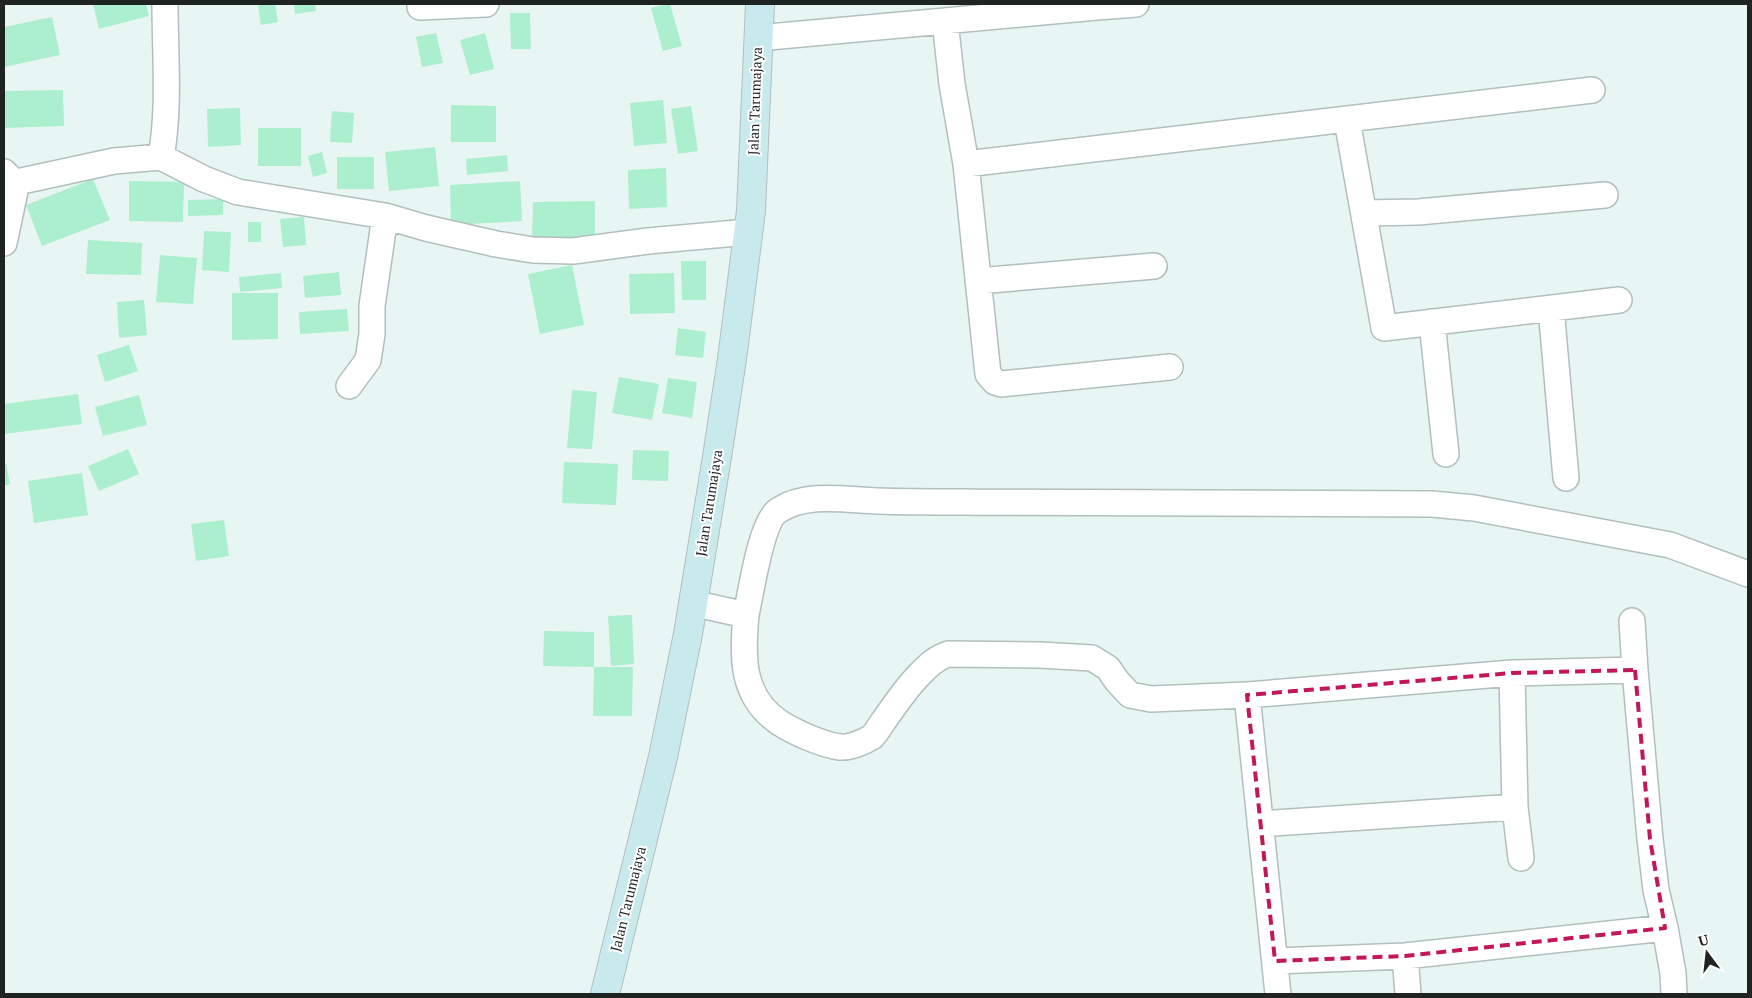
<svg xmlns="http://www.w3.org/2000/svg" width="1752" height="998" font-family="'PT Serif',serif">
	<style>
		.building { fill: #abefce }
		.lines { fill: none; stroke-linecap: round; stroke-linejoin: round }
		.street-casing { stroke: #b2bfbd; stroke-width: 28 }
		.secondary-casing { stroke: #b2bfbd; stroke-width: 30 }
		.street { stroke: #fff; stroke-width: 25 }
		.secondary { stroke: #c9eaed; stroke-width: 28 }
		.marked { fill: none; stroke: #c2185b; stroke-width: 4; stroke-dasharray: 10 6; stroke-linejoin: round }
		.labels { text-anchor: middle; stroke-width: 4; stroke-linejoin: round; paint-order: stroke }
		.street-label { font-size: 14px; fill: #1f2423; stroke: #fff }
	</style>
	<rect width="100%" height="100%" fill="#e8f6f3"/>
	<path class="building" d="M93,4h53l3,12 -50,13z
		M258,4h17l3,18 -17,3z
		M294,4h21l1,7 -21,3z
		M666,4h4l12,42 -19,5 -12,-43z
		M510,13h20l1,36h-20z
		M52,17l8,38 -56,12v-40z
		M436,33l7,30 -21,4 -6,-30z
		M485,33l9,36 -24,6 -10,-35z
		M63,90l1,36 -60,2v-37z
		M663,100l4,43 -33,3 -4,-43z
		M451,105l45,1v36h-45z
		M691,106l7,45 -20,3 -7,-45z
		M240,108l1,37 -33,2 -1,-38z
		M332,111l22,2 -2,30 -22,-1z
		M258,128h43v38h-43z
		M435,147l4,39 -50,5 -4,-39z
		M322,152l5,21 -14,4 -5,-21z
		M507,155l1,16 -41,4 -1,-16z
		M337,157h37v32h-37z
		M666,168l1,39 -38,2 -1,-39z
		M93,179l17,41 -68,26 -16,-41z
		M129,181l55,1 -1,40 -54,-1z
		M520,181l2,40 -71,4 -1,-40z
		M223,199v16l-35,1v-16z
		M595,201v38h-63l1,-37z
		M304,217l2,28 -23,2 -3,-28z
		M248,222h13v20h-13z
		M204,231l27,1 -2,40 -27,-2z
		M88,240l54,3 -1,32 -55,-1z
		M160,255l37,3 -4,46 -37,-2z
		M681,261h25v39h-24z
		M572,265l12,60 -44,9 -12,-60z
		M339,272l2,23 -36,3 -2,-22z
		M281,273l1,15 -42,4 -1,-15z
		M674,273l1,40 -45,1 -1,-40z
		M232,293h46v46l-46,1z
		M144,300l3,35 -28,3 -2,-36z
		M347,309l2,22 -49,3 -1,-22z
		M678,328l28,4 -3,26 -28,-3z
		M129,345l9,26 -33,11 -8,-27z
		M619,377l40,7 -7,36 -40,-7z
		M668,378l29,4 -5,36 -30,-5z
		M572,390l25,2 -5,57 -25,-1z
		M78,394l4,30 -78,10v-30z
		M139,395l8,30 -44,11 -8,-29z
		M128,449l11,25 -40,17 -11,-25z
		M633,450l36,1 -1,30 -36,-1z
		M564,462l54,2 -2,41 -54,-2z
		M6,463l4,21 -6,2v-22z
		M82,473l6,42 -54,8 -6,-42z
		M224,520l5,36 -33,5 -5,-37z
		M632,615l2,49 -23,2 -3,-50z
		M544,631l50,1v35l-51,-1z
		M594,667h39l-1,49h-39z"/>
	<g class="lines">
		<defs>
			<path id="street" d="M420,7l66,-3
				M1097,7l39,-3
				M945,21l7,63 14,80 22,210 7,8 6,2 169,-17
				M758,38l339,-31v-3
				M1347,120l37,208 235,-28
				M161,157l43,22 34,13 147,24 41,12 70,16 37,6 40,1 75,-10 100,-9
				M966,164l626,-74
				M4,172l8,8 5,2 97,-21 47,-4c9,-50 4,-102 4,-153
				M1364,213l54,-1 187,-17
				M4,243l13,-61
				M978,281l176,-15
				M1551,308l15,170
				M1432,322l14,132
				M349,386l19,-26 4,-26v-28l13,-90
				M692,603l54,12c-4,42 -5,82 34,108 14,9 43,22 60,24 9,1 24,-5 32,-10 5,-5 9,-13 13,-18 11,-16 22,-32 35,-45 9,-9 16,-16 28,-20l92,1 52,3 16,10 9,13 13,14 21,4 96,-4 265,-22 123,-3 15,169 6,51 9,38 8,45 1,21
				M746,615c5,-22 15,-95 33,-105 28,-18 67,-10 98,-9 30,1 59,1 89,1 155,2 310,2 466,2l42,4 196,37 78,29
				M1632,621l3,49
				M1512,673l3,134 6,51
				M1247,695l31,299
				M1260,824l255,-17
				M1405,956l3,38
				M1275,961l130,-5 260,-28"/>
			<path id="secondary" d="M605,994l58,-237 25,-123 29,-177 15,-98 19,-148 9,-207"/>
		</defs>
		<use href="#street" class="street-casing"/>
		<use href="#secondary" class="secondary-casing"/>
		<use href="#street" class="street"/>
		<use href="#secondary" class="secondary"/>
	</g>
	<path class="marked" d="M1635,670l15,169 15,89 -260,28 -130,5 -28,-266 265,-22z"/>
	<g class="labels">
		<g class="street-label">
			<text transform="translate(755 101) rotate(-88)" y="5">Jalan Tarumajaya</text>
			<text transform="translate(709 503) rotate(-81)" y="5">Jalan Tarumajaya</text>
			<text transform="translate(628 899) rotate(-76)" y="5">Jalan Tarumajaya</text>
		</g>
	</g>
	<rect width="1752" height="998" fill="none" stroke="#1f2423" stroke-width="10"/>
	<g transform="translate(1707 953) rotate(345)" stroke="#ffffff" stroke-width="4" paint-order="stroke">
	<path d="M0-4L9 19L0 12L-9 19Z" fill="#1f2423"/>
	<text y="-8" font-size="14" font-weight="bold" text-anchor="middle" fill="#1f2423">U</text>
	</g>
</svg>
